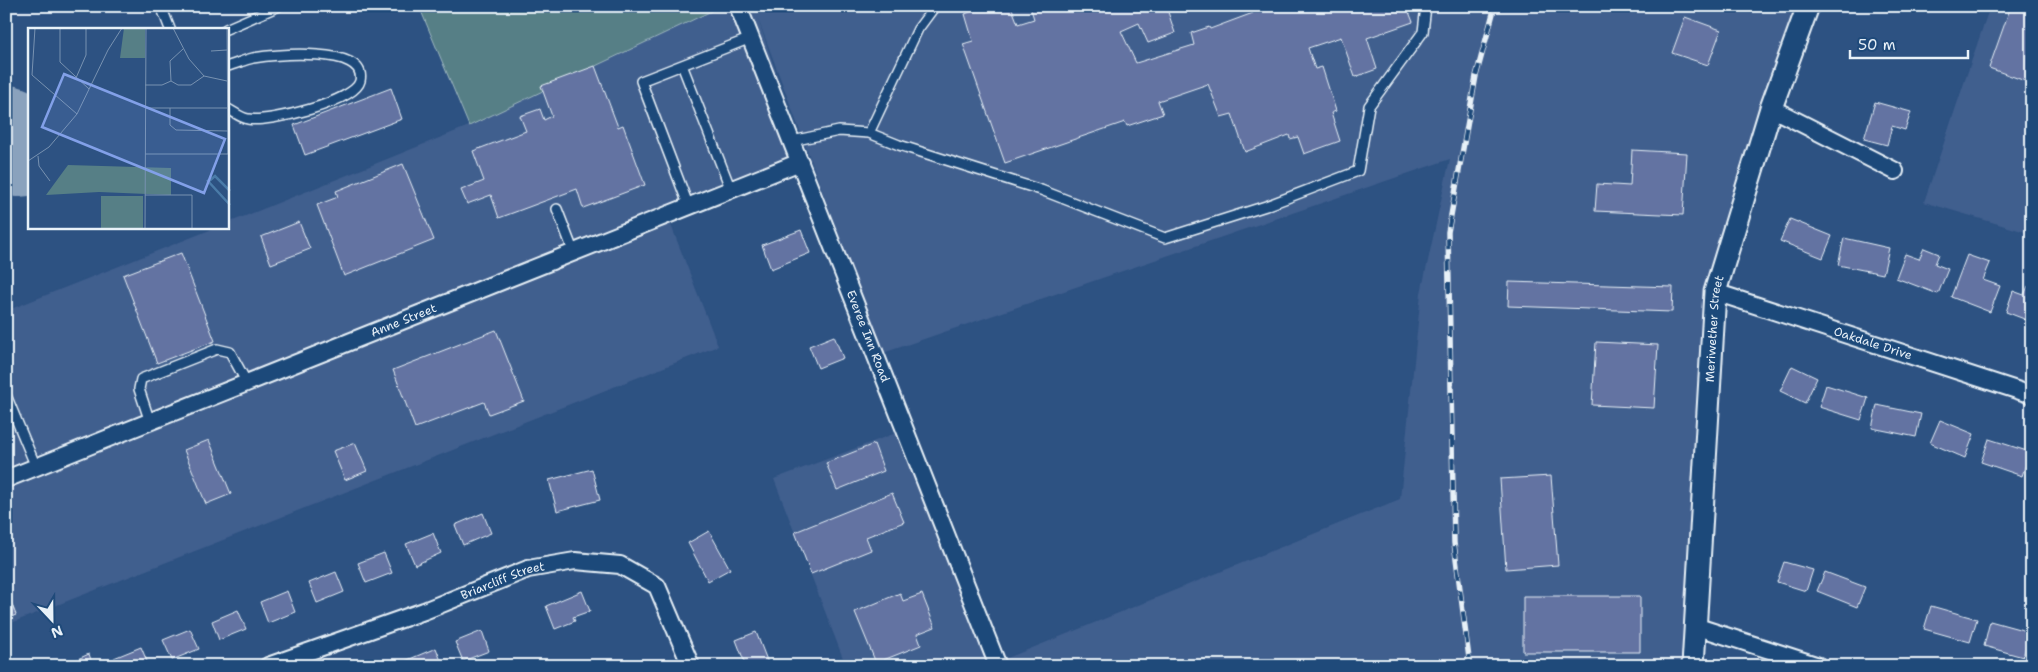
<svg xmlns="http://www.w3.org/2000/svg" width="2038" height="672" font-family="'Shantell Sans',sans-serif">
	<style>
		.built { fill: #415f8e }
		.green { fill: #567f86; stroke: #9fb8bf }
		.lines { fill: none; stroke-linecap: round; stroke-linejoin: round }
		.runway { stroke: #8aa2bd; stroke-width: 106 }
		.building { fill: #6473a2; stroke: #e8f1f8 }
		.service-casing { stroke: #e8f1f8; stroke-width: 12 }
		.minor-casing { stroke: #e8f1f8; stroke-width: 20 }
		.tertiary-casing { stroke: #e8f1f8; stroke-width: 25 }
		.service { stroke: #1f4a7a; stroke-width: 9 }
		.minor { stroke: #1f4a7a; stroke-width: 16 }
		.tertiary { stroke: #1f4a7a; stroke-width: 21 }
		.rail-casing { stroke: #e8f1f8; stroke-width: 5.5 }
		.rail { stroke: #1f4a7a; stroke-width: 4; stroke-dasharray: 11; stroke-linecap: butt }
		.labels { text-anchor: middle; stroke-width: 4; stroke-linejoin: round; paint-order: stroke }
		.street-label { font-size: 12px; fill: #e8f1f8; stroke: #1f4a7a }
		.inset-river { fill: none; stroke: #4a7ba8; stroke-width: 2.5 }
		.inset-road { fill: none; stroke: #7892b1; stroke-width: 1 }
		.view { fill: #82a0e8; fill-opacity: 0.15; stroke: #82a0e8; stroke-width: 2.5 }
		.inset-edge { fill: none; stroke: #e8f1f8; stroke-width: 2.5 }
	</style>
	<rect width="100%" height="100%" fill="#2d5282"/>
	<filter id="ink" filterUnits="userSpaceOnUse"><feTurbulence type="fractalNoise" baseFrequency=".02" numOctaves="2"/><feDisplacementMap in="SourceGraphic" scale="10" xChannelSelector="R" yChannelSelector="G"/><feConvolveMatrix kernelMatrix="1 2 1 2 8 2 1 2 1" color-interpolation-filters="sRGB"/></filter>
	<g filter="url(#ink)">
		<path class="built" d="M722,6h1077l-68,229 -36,431h-849l-72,-187 138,-52 93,232 395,-160 21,-206 29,-134 -567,194 -126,-337 49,146 -139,53 51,131 -712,279v-314l209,-83h13v-5l241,-97z
			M1990,6h42v228l-108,-32z"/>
		<path class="green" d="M419,6h303l-253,120z"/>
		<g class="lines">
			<path class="runway" d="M6,138l13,6"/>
		</g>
		<path class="building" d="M985,6h26l7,18 16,-5 -4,-13h136l9,27 -27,10 -9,-20 -18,8 15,32 58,-18 -3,-12 18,-6 1,2 43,-16 -2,-7h43l1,2 7,-2h109l1,4 -3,2 4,10 -46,16 10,31 -22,8 -14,-40 -33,11 7,21 7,-2 14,44 -5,2 9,28 -36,13 -6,-17 -8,2 -1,-4 -44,17 -13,-38 -11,3 -13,-33 -50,17 5,13 -36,12 -2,-4 -120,41 -42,-119 10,-3 -8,-27z
			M2011,6h21v66l-4,10 -39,-14z
			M1685,17l36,13 -13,35 -36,-12z
			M595,66l23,61 5,-2 22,60 -62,23 -6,-19 -78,29 -8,-23 -24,9 -6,-14 23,-9 -11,-30 53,-20 -6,-15 20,-7 4,11 8,-4 -11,-30z
			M391,88l11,31 -97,36 -11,-30z
			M1875,102l36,10 -6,18 -13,-4 -5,19 -23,-6z
			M1632,150l55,3 -4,62 -88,-4 2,-27 33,2z
			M403,164l31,76 -90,36 -27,-71 21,-8 -2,-6z
			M1790,219l42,17 -9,22 -43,-17z
			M299,222l11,27 -39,15 -10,-27z
			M801,230l9,23 -39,16 -9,-24z
			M1844,238l45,10 -6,26 -45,-9z
			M1924,248l15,6 -4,10 13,5 -10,25 -42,-16 9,-24 14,5z
			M181,253l34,88 -58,22 -34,-88z
			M1967,255l23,8 -7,17 17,6 -10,26 -39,-15z
			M1509,282l164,5 -1,25 -164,-6z
			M2028,286l4,1v35l-26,-10 7,-21 11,4z
			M496,330l28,71 -35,13 -5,-12 -69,26 -22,-58z
			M834,336l9,22 -25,10 -9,-22z
			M1596,342l62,3 -4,63 -62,-3z
			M1792,366l25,12 -12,25 -25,-12z
			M1826,385l42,13 -7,22 -42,-13z
			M1877,405l44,9 -5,23 -44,-9z
			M1940,420l34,14 -9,24 -35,-15z
			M1989,439l41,13 -8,24 -41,-14z
			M209,440l22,54 -25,10 -22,-54z
			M355,443l12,28 -22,9 -12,-29z
			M874,444l10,27 -47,19 -11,-27z
			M592,469l8,31 -43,11 -8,-31z
			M1551,476l7,89 -52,4 -6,-90z
			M892,493l12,29 -38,15 5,13 -60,24 -16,-42z
			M483,513l8,20 -28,12 -8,-20z
			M709,531l21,38 -22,12 -20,-38z
			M433,533l8,20 -26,12 -9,-21z
			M384,553l8,20 -26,10 -8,-20z
			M1784,562l29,8 -7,21 -29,-9z
			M336,572l8,20 -27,11 -8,-20z
			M1825,572l40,15 -8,20 -40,-16z
			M287,591l8,21 -27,11 -8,-21z
			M582,591l8,20 -17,6 2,4 -20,8 -9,-23z
			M900,593l3,8 19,-7 13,33 -18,7 4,11 -45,18 -21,-51z
			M1523,596h117v56h-117z
			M9,597l7,18 -10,4v-21z
			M1931,606l46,13 -7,23 -46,-13z
			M238,610l8,19 -27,11 -7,-19z
			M1990,621l40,11 -7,25 -39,-11z
			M190,629l9,20 -27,11 -9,-20z
			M482,631l7,20 -26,10 -8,-19z
			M756,632l12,31 -7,3h-15l-10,-26z
			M141,647l8,19h-31l-4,-8z
			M436,648l7,18h-44l-1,-2z
			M89,654l4,12h-29v-1z"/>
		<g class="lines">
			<defs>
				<path id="service" d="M161,6l9,23
					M226,29l53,-23
					M682,65l-41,16 48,126
					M228,66c8,-2 16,-6 25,-8 20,-3 115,-13 107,23 -5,21 -92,42 -112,38 -7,-1 -14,-7 -20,-10
					M869,133l49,-104 17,-23
					M792,141l47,-10 30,2 30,12 142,45 124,48 101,-32 92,-35 11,-65 54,-74 3,-26
					M731,190l-49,-125 69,-27
					M557,209l17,44
					M6,395l30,72
					M150,422l-11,-33 2,-10 76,-30 13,3 17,31"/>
				<g id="minor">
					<path id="s1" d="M738,6l260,660"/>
					<path d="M1771,108l124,63"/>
					<path id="s2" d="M1715,292l317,103"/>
					<path id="s3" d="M6,479l794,-317"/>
					<path d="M1695,626l124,40"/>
					<path id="s4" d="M268,666l156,-55 104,-42 47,-8 45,4 37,21 34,80"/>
				</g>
				<g id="tertiary">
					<path id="s5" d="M1693,666l22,-374 56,-184 37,-102"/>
				</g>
			</defs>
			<use href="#service" class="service-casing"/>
			<use href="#minor" class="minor-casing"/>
			<use href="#tertiary" class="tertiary-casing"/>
			<use href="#service" class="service"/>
			<use href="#minor" class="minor"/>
			<use href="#tertiary" class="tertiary"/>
			<defs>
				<path id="rail" d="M1470,666l-16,-123 -6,-311 28,-156 19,-70"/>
			</defs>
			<use href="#rail" class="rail-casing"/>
			<use href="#rail" class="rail"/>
		</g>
	</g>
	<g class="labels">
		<g class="street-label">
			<text dy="4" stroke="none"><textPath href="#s3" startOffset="428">Anne Street</textPath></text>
			<text dy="4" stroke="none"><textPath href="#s5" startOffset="338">Meriwether Street</textPath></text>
			<text dy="4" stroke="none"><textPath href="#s1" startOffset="355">Everee Inn Road</textPath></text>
			<text dy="4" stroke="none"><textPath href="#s2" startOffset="166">Oakdale Drive</textPath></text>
			<text dy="4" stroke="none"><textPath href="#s4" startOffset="250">Briarcliff Street</textPath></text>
		</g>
	</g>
	<g transform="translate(28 28)">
		<rect width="201" height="201" fill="#2d5282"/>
		<path d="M96,0h21v30h-25zM40,137l103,3v27l-72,-3 -53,3zM73,168h42v33h-42z" fill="#567f86"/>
		<path class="inset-river" d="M179,152l23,25M180,154l7,-6 15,15"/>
		<path class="inset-road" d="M7,0l-3,47 45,39M32,0v34l29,27M145,0l16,31 15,17 23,5M199,0l1,126M155,21l-13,12 1,20 7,4h13l13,-9M183,23l16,-1M48,50l10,-23v-27M117,57h17l9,-4M118,80h81M142,80v17l6,5 52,1M117,126h85M10,128l1,10 11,15M0,133l21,-14 28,-33 31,-64 14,-22M117,167h47v34M117,201l1,-201"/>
		<path class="view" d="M36,46l161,65 -21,54 -162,-66z"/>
		<rect width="201" height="201" class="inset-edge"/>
	</g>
	<rect width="2038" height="672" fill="none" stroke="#1f4a7a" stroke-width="25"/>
	<rect x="12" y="12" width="2013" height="647" fill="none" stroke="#e8f1f8" stroke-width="2" filter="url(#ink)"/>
	<g transform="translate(52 620) rotate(158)" stroke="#1f4a7a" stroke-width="4" paint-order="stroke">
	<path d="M0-4L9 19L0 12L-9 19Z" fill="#e8f1f8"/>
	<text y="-8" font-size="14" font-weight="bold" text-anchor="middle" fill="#e8f1f8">N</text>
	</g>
	<path d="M1850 50v8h118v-8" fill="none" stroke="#e8f1f8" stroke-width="2.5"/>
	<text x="1858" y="50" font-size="15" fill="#e8f1f8" stroke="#1f4a7a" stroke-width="4" paint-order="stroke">50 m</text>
</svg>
